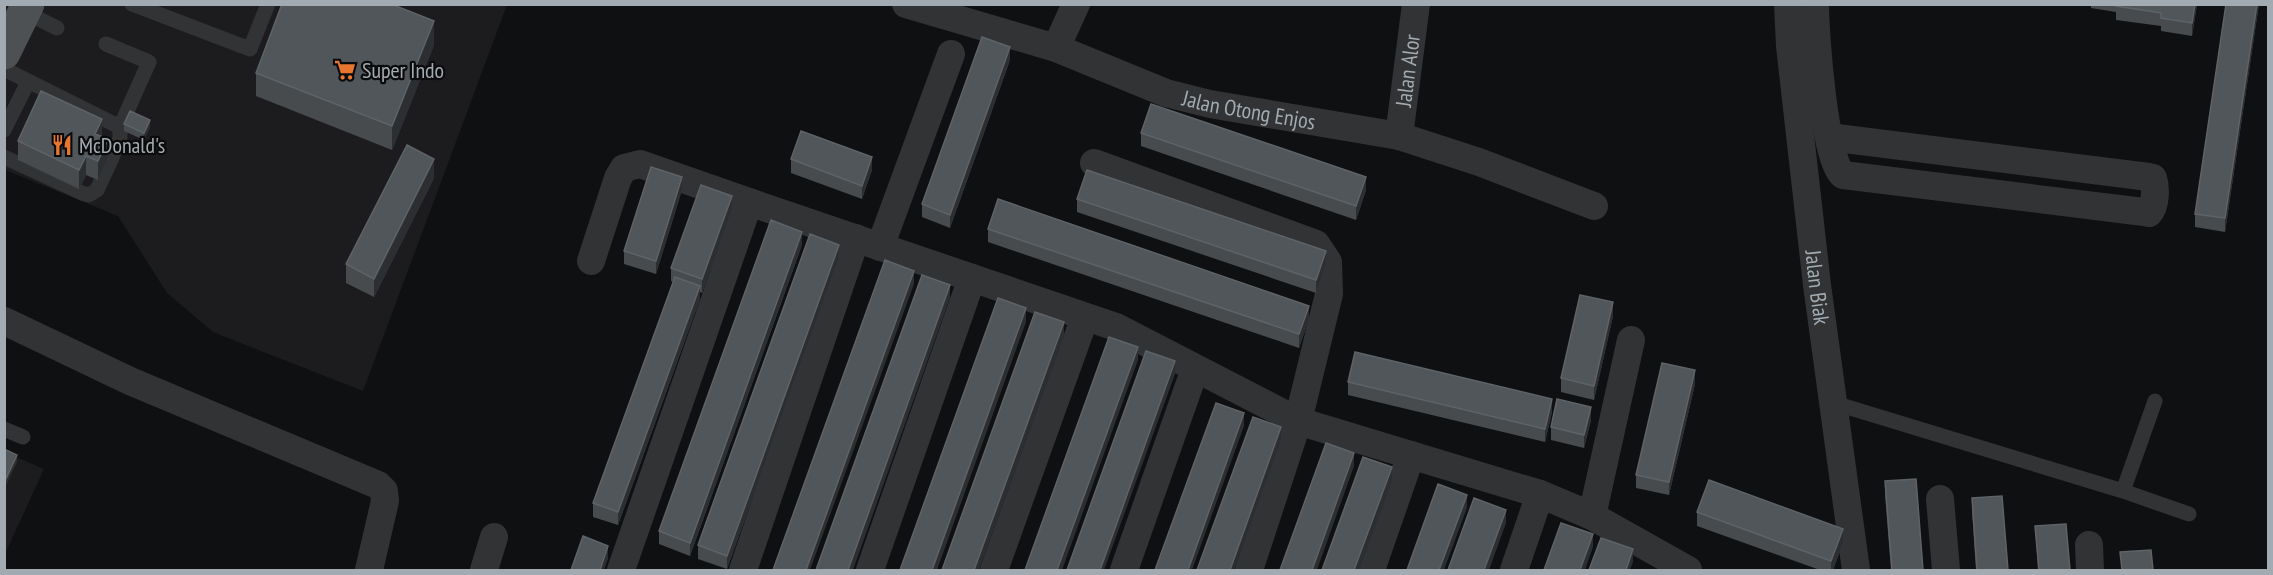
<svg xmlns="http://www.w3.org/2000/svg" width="2273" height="575" font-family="'PT Sans Narrow',sans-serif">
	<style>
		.built { fill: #1c1c1e }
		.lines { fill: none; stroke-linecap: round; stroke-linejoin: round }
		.service { stroke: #313335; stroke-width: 15 }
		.minor { stroke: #313335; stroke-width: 28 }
		.primary { stroke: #4d5154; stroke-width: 33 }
		.wall { fill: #474b4e }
		.shaded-wall { fill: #2c2f31 }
		.building { fill: #505659; stroke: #5d6367; stroke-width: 1.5 }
		.labels { text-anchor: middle; stroke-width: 4.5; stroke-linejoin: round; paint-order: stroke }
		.poi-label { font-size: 22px; fill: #a1abb1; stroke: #0b0b0c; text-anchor: start }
		.street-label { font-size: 22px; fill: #a1abb1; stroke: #0b0b0c }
	</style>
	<rect width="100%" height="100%" fill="#0f1011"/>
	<path class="built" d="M4,5h503l-144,386 -150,-59 -46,-39 -49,-77 -113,-46v-44l8,-15 -8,-3z
		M5,452l39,17 -39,85z"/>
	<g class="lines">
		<path class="service" d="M132,4l118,45 18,-45
			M25,12l32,16
			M4,69l116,58
			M4,130l24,-48
			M4,157l78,36 7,2 8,-5 14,-30 9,-22v-11l29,-65 -43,-18
			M1834,403l289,88 66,23
			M4,429l19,8
			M2123,491l32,-90"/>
		<g class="minor">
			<path id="s1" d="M906,4l150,44 110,45 44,11 189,32 80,26 115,44"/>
			<path id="s2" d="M1788,4l2,42 27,239 39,285"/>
			<path d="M1815,4c0,28 9,156 28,171l301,37 5,1c7,-7 7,-26 4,-35l-4,-1 -320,-40"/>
			<path d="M1056,48l20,-44"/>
			<path id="s3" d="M1399,136l17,-132"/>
			<path d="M1094,163l222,81 12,18 1,32 -31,127 -49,149"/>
			<path d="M880,247l71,-193"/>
			<path d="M591,261l27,-83 6,-10 16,-4 109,38"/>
			<path d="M4,321l126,60 248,104 6,6 1,10 -16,69"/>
			<path d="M1940,499l6,71"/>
			<path d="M1592,516l39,-176"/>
			<path d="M2089,545l1,25"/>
			<path d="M484,570l10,-33"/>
			<path d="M621,570l128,-368 367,125 182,94 242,73 52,22 96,54"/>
			<path d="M743,570l113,-332"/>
			<path d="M870,570l102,-292"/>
			<path d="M994,570l91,-253"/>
			<path d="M1124,570l71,-201"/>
			<path d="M1371,570l40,-115"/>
			<path d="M1514,570l26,-76"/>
		</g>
		<path class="primary" d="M4,53l24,-49"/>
	</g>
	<path class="wall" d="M2091,4h106l-5,32 -31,-5v-5l-45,-6v-8l-25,-4z
		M2226,4h33l-34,228 -30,-5v-13z
		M434,45l-42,105 -136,-54v-23z
		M1010,60l-60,168 -28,-11v-13z
		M124,124l26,3 -6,13 -20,-9z
		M1141,133l225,57 -10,30 -215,-74z
		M102,137l6,21 -10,22 -12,-5 -7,14 -61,-29v-19z
		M791,159l81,11 -10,29 -71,-26z
		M434,178l-60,119 -28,-14v-19z
		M682,190l-26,84 -32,-10v-13z
		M1077,199l249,66 -10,28 -239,-81z
		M732,210l-30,83 -2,-1v7l-82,226 -25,-8v-14l80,-221 -2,-1v-13z
		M988,229l321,90 -10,29 -311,-106z
		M802,245l-112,311 -31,-12v-13z
		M839,258l-112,311 -29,-10v-14z
		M1613,316l-19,84 -33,-8v-14z
		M1348,382l204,30 -7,30 -197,-47z
		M1695,384l-26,111 -33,-7v-13z
		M1591,420l-7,28 -33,-8v-13z
		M1885,481l38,89h-32l-6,-75z
		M1972,498l36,72h-32l-4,-59z
		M1697,512l146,31 -10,27h-13l-123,-44z
		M2035,526l35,44h-32z"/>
	<path class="shaded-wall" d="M2195,4h2l-5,32v-13z
		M2257,4h2l-34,228v-14z
		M434,21v24l-42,105v-24z
		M1010,47v13l-60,168v-13z
		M102,119v19l-7,-4z
		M150,120v7l-6,13v-7z
		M108,139v19l-10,22v-19z
		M86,156v19l-7,14v-19z
		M872,157v13l-10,29v-13z
		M434,159v19l-60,119v-18z
		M682,177v13l-26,84v-13z
		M1366,177v13l-10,30v-14z
		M732,196v14l-30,83v-14z
		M802,232v13l-112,311v-13z
		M839,245v13l-112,311v-13z
		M1326,251v14l-10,28v-13z
		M914,271v13l-104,286h-4z
		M950,285v13l-97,272h-5z
		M700,286v13l-82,226v-13z
		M1613,302v14l-19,84v-14z
		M1309,306v13l-10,29v-14z
		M1026,308v14l-89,248h-5z
		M1064,322v14l-85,234h-5z
		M1138,347v13l-76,210h-5z
		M1175,361v13l-71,196h-4z
		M1695,370v14l-26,111v-13z
		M1552,399v13l-7,30v-13z
		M1591,407v13l-7,28v-13z
		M1244,413v13l-52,144h-4z
		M1281,427v13l-47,130h-4z
		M1354,453v13l-37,104h-5z
		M17,455v7l-13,28v-7z
		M1392,467v14l-33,89h-5z
		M1467,495v13l-23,62h-5z
		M1506,510v13l-17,47h-5z
		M1843,529v14l-10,27h-2v-9z
		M1593,534v13l-8,23h-5z
		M608,546v13l-4,11h-4z
		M1633,549v13l-3,8h-4z"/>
	<path class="building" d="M282,4h109l43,17 -42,105 -136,-53z
		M2116,4h79l-3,19 -31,-5v-5l-45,-7z
		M2226,4h31l-32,214 -30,-4z
		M982,37l28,10 -60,168 -28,-11z
		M41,91l61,28 -7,15 13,5 -10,22 -12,-5 -7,14 -61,-29z
		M1151,104l215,73 -10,29 -215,-73z
		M130,111l20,9 -6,13 -20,-9z
		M801,131l71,26 -10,29 -71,-27z
		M407,145l27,14 -60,120 -28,-15z
		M651,167l31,10 -26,84 -32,-10z
		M1087,170l239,81 -10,29 -239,-81z
		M701,185l31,11 -30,83 -31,-11z
		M998,199l311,107 -10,28 -311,-105z
		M771,220l31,12 -112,311 -31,-12z
		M810,234l29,11 -112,311 -29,-11z
		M885,260l29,11 -108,299h-33z
		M922,275l28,10 -102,285h-32z
		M675,277l25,9 -82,226 -25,-9z
		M1580,295l33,7 -19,84 -33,-8z
		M998,298l28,10 -94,262h-32z
		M1035,312l29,10 -90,248h-32z
		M1109,337l29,10 -81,223h-32z
		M1146,351l29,10 -75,209h-33z
		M1355,352l197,47 -7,30 -197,-47z
		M1662,363l33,7 -26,112 -33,-7z
		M1557,399l34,8 -7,28 -33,-8z
		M1216,403l28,10 -56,157h-33z
		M1253,417l28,10 -51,143h-33z
		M1326,443l28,10 -42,117h-32z
		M4,449l13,6 -13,28z
		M1363,457l29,10 -38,103h-32z
		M1916,479l7,91h-31l-7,-89z
		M1709,480l134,49 -12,32 -134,-49z
		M1438,484l29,11 -28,75h-32z
		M2002,496l6,74h-31l-5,-72z
		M1474,498l32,12 -22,60h-36z
		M1561,523l32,11 -13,36h-36z
		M2066,524l4,46h-31l-4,-44z
		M583,536l25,10 -8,24h-29z
		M1601,538l32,11 -7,21h-37z
		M2151,550l2,20h-31l-2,-18z"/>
	<defs>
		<symbol id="supermarket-bare" viewBox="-9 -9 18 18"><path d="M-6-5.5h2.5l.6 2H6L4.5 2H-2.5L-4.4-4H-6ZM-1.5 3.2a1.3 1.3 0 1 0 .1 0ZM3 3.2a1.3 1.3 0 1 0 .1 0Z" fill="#e87630" stroke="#0b0b0c" stroke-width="2.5" paint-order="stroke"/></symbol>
		<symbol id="restaurant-bare" viewBox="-9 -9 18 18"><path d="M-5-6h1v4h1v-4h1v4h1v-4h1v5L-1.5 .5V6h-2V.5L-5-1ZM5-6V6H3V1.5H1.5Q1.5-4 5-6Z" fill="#e87630" stroke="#0b0b0c" stroke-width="2.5" paint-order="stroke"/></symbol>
	</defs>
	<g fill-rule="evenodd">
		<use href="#supermarket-bare" x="330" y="55" width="30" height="30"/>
		<use href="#restaurant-bare" x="47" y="130" width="30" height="30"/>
	</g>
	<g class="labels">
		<g class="poi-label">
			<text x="362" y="78">Super Indo</text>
			<text x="79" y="153">McDonald's</text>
		</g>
		<g class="street-label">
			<text dy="8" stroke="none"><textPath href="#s3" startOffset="66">Jalan Alor</textPath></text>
			<text dy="8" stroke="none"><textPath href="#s1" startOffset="360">Jalan Otong Enjos</textPath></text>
			<text dy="8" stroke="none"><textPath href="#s2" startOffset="285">Jalan Biak</textPath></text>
		</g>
	</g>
	<rect width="2273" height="575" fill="none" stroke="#a1abb1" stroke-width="12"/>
</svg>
